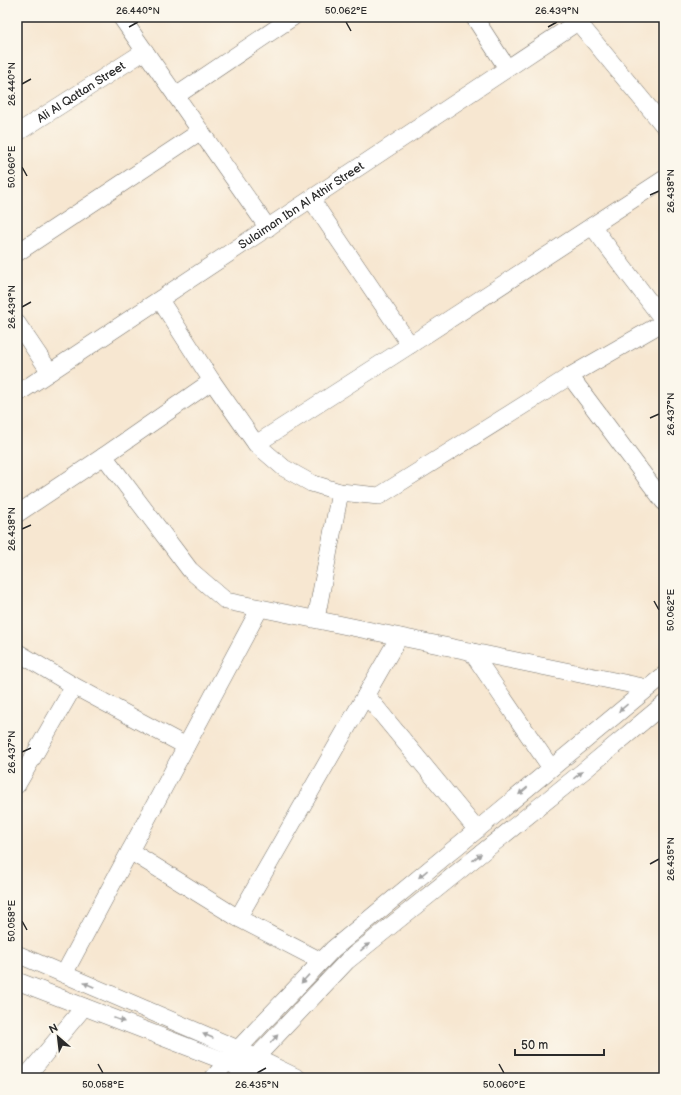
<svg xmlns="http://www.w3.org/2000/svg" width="681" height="1095" font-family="'Balsamiq Sans',sans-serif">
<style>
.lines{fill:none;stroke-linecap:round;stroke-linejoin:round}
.minor-casing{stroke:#726d65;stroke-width:18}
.minor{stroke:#fff;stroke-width:17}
.oneway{fill:#a0a0a0}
.ticks{fill:none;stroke:#2b2b2b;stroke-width:1.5}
.labels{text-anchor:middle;stroke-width:3;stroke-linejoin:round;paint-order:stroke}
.street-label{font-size:12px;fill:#2b2b2b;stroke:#fbf7ec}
.neatline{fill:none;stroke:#2b2b2b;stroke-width:1.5}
.ticks-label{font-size:10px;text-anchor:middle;fill:#2b2b2b}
</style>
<rect width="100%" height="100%" fill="#fbf7ec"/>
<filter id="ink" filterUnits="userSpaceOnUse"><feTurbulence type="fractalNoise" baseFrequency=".025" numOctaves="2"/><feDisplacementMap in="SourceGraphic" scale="8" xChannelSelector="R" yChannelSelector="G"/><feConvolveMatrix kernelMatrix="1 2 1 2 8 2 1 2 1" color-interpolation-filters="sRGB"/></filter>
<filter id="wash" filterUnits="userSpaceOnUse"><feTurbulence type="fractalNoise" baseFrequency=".012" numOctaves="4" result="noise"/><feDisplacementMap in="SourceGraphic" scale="16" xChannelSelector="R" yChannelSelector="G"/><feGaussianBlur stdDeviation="0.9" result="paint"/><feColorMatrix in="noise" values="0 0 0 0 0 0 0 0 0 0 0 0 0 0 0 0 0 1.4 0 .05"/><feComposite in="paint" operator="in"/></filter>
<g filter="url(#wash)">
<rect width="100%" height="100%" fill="#f7e7d1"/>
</g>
<g filter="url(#ink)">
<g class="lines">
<g class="minor-casing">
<g id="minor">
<polyline points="121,17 268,228"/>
<polyline points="474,17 507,68"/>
<polyline points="578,22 664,126"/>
<polyline points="176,96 293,17"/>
<path id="s1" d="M17 133 145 51"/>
<polyline points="311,199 410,345"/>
<polyline points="592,226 664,321"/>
<polyline points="17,253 201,131"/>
<polyline points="160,300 212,381 256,444 284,468 311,483 340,492 379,496 570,376 664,322"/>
<polyline points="17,323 50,372"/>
<polyline points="570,376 664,502"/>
<path id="s2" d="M17 394 585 17"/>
<polyline points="256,444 410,345 664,179"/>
<polyline points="104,456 190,570 226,601 648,688"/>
<polyline points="17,514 104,456 212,381"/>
<polyline points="316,619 340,492"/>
<polyline points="471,651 551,768"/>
<polyline points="17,652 74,686 186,746"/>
<polyline points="366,695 477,830"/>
<polyline points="17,785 74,686"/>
<polyline points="130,851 238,918 321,961"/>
<polyline points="238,918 399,637"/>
<polyline points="17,954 238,1049 298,1078"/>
<polyline points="64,974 260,608"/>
<polyline points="17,981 227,1062 244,1070 260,1078"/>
<polyline points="25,1078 84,1007"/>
<polyline points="213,1078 238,1049 333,949 664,675"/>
<polyline points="238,1078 244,1070 347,961 586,769 664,704"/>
</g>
</g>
<use href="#minor" class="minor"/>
</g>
<defs><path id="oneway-solid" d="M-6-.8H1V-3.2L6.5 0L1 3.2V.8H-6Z"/></defs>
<g class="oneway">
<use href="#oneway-solid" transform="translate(623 708) rotate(140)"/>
<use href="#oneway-solid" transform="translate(578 775) rotate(-39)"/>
<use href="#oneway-solid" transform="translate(523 791) rotate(140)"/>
<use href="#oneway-solid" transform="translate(477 857) rotate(-39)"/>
<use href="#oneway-solid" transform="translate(423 874) rotate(140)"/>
<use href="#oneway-solid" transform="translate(365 947) rotate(-39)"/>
<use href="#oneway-solid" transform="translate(305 979) rotate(133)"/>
<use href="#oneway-solid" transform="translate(89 985) rotate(-157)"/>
<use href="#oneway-solid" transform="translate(119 1020) rotate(21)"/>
<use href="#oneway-solid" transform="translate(208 1036) rotate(-157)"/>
<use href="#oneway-solid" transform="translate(274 1039) rotate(-47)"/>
</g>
</g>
<path class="ticks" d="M346 22 351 31M129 27 138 22M548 27 557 22M22 84 31 79M22 167 27 176M650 195 659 191M22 307 31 302M650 418 659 414M22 529 31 525M654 601 659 610M22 752 31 748M650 864 659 859M22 921 27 930M98 1064 103 1073M499 1064 504 1073M257 1073 266 1068"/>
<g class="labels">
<g class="street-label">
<text dy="4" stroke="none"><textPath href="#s1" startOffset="76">Ali Al Qattan Street</textPath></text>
<text dy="4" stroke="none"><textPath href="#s2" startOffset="341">Sulaiman Ibn Al Athir Street</textPath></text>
</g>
</g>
<rect width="681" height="1095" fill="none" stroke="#fbf7ec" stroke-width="44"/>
<g transform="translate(58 1037) rotate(332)" stroke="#fbf7ec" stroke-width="3" paint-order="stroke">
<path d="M0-3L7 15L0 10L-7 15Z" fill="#2b2b2b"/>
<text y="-6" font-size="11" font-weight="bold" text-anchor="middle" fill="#2b2b2b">N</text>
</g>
<path d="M515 1049v6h89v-6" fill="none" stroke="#2b2b2b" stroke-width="2"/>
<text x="521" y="1049" font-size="12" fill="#2b2b2b" stroke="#fbf7ec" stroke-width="3" paint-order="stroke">50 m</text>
<rect x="22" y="22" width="637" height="1051" class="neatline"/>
<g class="ticks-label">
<text x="138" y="14">26.440°N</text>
<text x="346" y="14">50.062°E</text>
<text x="557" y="14">26.439°N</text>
<text transform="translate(11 84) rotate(-90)" y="4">26.440°N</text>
<text transform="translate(11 167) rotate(-90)" y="4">50.060°E</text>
<text transform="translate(670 191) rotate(-90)" y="4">26.438°N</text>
<text transform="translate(11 307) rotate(-90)" y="4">26.439°N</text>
<text transform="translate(670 414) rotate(-90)" y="4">26.437°N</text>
<text transform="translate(11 529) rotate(-90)" y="4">26.438°N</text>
<text transform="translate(670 610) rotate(-90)" y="4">50.062°E</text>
<text transform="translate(11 752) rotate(-90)" y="4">26.437°N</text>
<text transform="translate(670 859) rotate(-90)" y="4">26.435°N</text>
<text transform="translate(11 921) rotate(-90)" y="4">50.058°E</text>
<text x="103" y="1088">50.058°E</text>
<text x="257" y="1088">26.435°N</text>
<text x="504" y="1088">50.060°E</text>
</g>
</svg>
